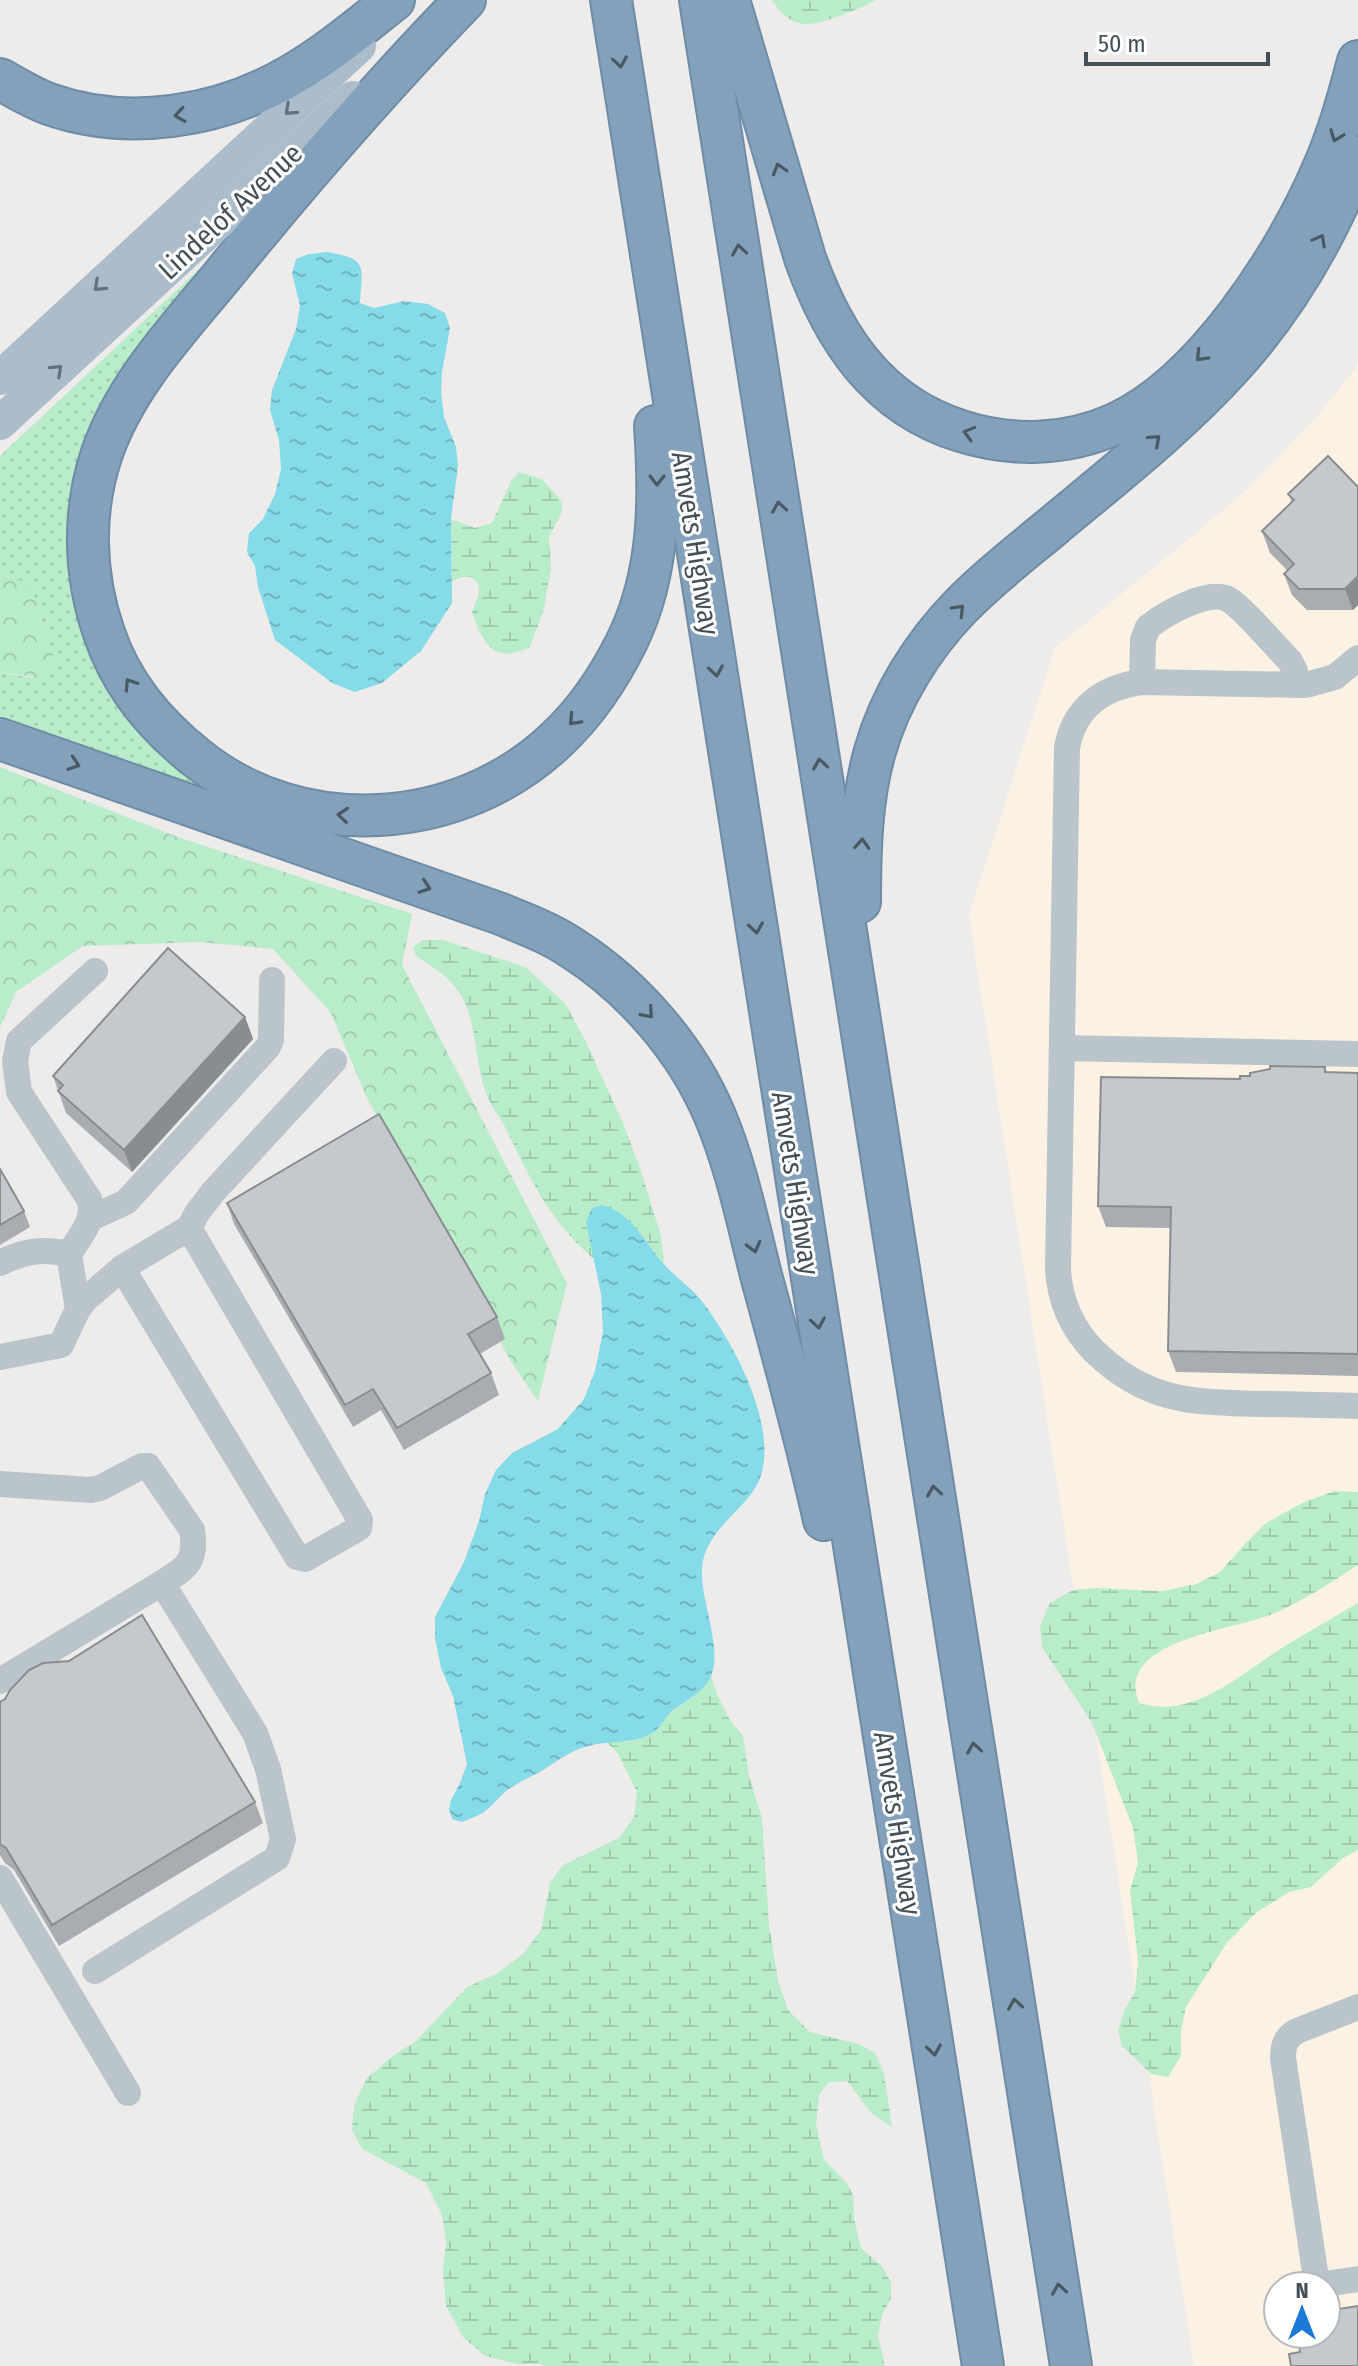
<svg xmlns="http://www.w3.org/2000/svg" width="1358" height="2366" font-family="'Fira Sans Condensed',sans-serif">
<style>
.commercial{fill:#fbf2e3;fill-rule:evenodd}
.grass{fill:url(#grass-dots)}
.forest{fill:url(#forest-crowns)}
.wetland{fill:url(#wetland-marsh)}
.water{fill:url(#water-ripples)}
.lines{fill:none;stroke-linecap:round;stroke-linejoin:round}
.highway-casing{stroke:#6e8ca6;stroke-width:44}
.minor{stroke:#b9c4cb;stroke-width:26}
.major{stroke:#abbdcb;stroke-width:34}
.highway{stroke:#83a1ba;stroke-width:40}
.wall{fill:#a9adb1}
.shaded-wall{fill:#8a8d90}
.building{fill:#c5c9ce;stroke:#8a8d90;stroke-width:2}
.oneway{stroke:#4a5862}
.oneway2{stroke:#63717a}
.labels{text-anchor:middle;stroke-width:6;stroke-linejoin:round;paint-order:stroke}
.street-label{font-size:28px;fill:#445058;stroke:#fff}
</style>
<defs>
<pattern id="grass-dots" width="8" height="8" patternUnits="userSpaceOnUse" patternTransform="scale(2)"><rect width="8" height="8" fill="#b9edca"/><path d="M2 2h.1M6 6h.1" fill="none" stroke="#a0cdb0" stroke-width="1.8" stroke-linecap="round"/></pattern>
<pattern id="forest-crowns" width="20" height="18" patternUnits="userSpaceOnUse" patternTransform="scale(2)"><rect width="20" height="18" fill="#b9edca"/><path d="M2 6a3 3 0 1 1 6 0M12 15a3 3 0 1 1 6 0" fill="none" stroke="#a0cdb0"/></pattern>
<pattern id="wetland-marsh" width="20" height="14" patternUnits="userSpaceOnUse" patternTransform="scale(2)"><rect width="20" height="14" fill="#b9edca"/><path d="M1 5h8M5 5V1M11 12h8M15 12V8" fill="none" stroke="#a0cdb0"/></pattern>
<pattern id="water-ripples" width="26" height="14" patternUnits="userSpaceOnUse" patternTransform="scale(2)"><rect width="26" height="14" fill="#86dbe9"/><path d="M2 4q2-2 4 0t4 0M15 11q2-2 4 0t4 0" fill="none" stroke="#6fb4c0"/></pattern>
</defs>
<rect width="100%" height="100%" fill="#eeebeb"/>
<path class="commercial" d="M1358 365V2366H1194L969 915 1055 648 1194 535 1244 492 1314 420ZM1278 2286H1326V2334H1278Z"/>
<polygon class="grass" points="214,255 125,372 81,625 109,691 154,743 216,789 214,799 0,722 0,672 33,678 42,624 38,602 4,579 0,580 0,456"/>
<g class="forest">
<polygon points="18,579 28,586 38,602 42,624 54,658 53,667 42,678 0,672 0,580"/>
<polygon points="0,767 175,836 412,914 402,965 567,1283 538,1401 511,1362 366,1096 331,1013 273,949 200,942 83,946 16,992 0,1027"/>
</g>
<g class="wetland">
<path d="M772 0H876C859 9 821 26 802 24 789 22 778 10 772 0Z"/>
<path d="M519 472 542 479 562 502V512L549 537 551 568 544 609 530 647C493 665 484 644 472 613L479 593 478 583 470 577H461L452 582 451 519 475 528 492 523 511 481Z"/>
<path d="M423 940H443L525 967 565 1003 586 1042 623 1123 641 1171 661 1236 664 1265 645 1239 586 1223 594 1259C551 1222 532 1183 508 1133 502 1120 493 1109 487 1096 482 1083 479 1068 477 1054 468 998 465 987 416 956L413 947Z"/>
<path d="M1335 1491 1358 1492V1565C1332 1582 1306 1599 1277 1612 1241 1630 1113 1638 1139 1703 1194 1721 1245 1670 1288 1644 1311 1630 1335 1617 1358 1603V1850L1343 1858 1311 1887 1289 1892 1257 1912 1226 1944 1186 2007 1181 2030V2056L1168 2077 1151 2074 1122 2046 1118 2031 1125 2009 1135 1992 1138 1961 1130 1891 1138 1862 1133 1828 1092 1723 1042 1647 1040 1626 1050 1603 1073 1590 1096 1588 1163 1591 1196 1584 1220 1572 1244 1545 1266 1523 1302 1503Z"/>
<polygon points="711,1676 718,1697 730,1720 743,1736 749,1776 762,1818 769,1925 778,1980 788,2010 810,2032 859,2044 875,2053 884,2073 892,2127 872,2114 847,2081 829,2082 819,2095 816,2124 824,2160 846,2182 853,2195 854,2219 861,2248 882,2266 891,2282 891,2298 882,2315 878,2336 885,2366 545,2366 540,2364 517,2364 485,2356 463,2337 446,2306 443,2271 446,2241 442,2215 426,2183 362,2149 352,2130 354,2105 367,2078 390,2058 416,2041 467,1987 496,1974 523,1954 541,1930 550,1883 563,1865 619,1838 634,1817 637,1792 617,1752 605,1741 627,1742 655,1731 669,1714 693,1697"/>
</g>
<g class="water">
<path d="M327 252C369 259 362 266 360 303L374 308 404 301 428 304 445 313 450 328 442 372 441 392 444 417 456 447 458 466 451 519 452 603 421 651 382 683 355 692 332 683 275 640 258 587 255 566 247 552 249 533 263 519 275 494 281 469 279 440 270 410 272 390 296 329 300 306 292 273 296 259 309 254Z"/>
<path d="M602 1205C629 1211 645 1241 662 1262 674 1277 692 1287 704 1304 734 1344 775 1421 762 1472 753 1508 705 1526 702 1568 700 1600 723 1648 711 1676 704 1692 684 1702 671 1712 665 1718 661 1726 655 1731 635 1746 608 1739 585 1747 570 1751 556 1762 543 1770 531 1777 517 1783 506 1791 498 1798 492 1806 484 1812 478 1816 469 1819 462 1822L452 1819 449 1809 451 1800 460 1783 467 1764 453 1696 441 1668 435 1638V1617L464 1562 479 1521 485 1494 496 1470 512 1453 558 1429 584 1399 595 1371 603 1332 601 1294 586 1223 592 1208Z"/>
</g>
<g class="lines">
<g class="highway-casing">
<g id="highway">
<path d="M465 0C380 88 300 180 223 275 177 331 126 384 102 453 82 512 84 575 104 633 121 684 155 725 197 758 301 842 459 832 556 740 586 712 610 676 628 639 660 572 660 499 655 426"/>
<polyline points="611,0 983,2366"/>
<polyline points="700,0 1071,2366"/>
<path d="M729 0 805 258C833 337 877 405 961 431 1011 447 1066 446 1115 424 1203 384 1285 257 1322 171 1338 135 1348 99 1358 61"/>
<path d="M0 79C16 88 32 98 49 104 128 132 219 117 290 76 327 55 361 26 394 0"/>
<path d="M0 739 501 914C525 924 550 933 572 948 633 987 687 1049 715 1116 737 1168 748 1225 762 1279 784 1359 806 1439 824 1520"/>
<path d="M860 902C860 853 861 799 875 751 890 698 922 646 961 606 989 577 1022 552 1052 527 1113 476 1176 427 1229 369 1285 308 1328 234 1358 157"/>
</g>
</g>
<g class="minor">
<path d="M1358 658 1335 677 1306 685 1142 682C1104 687 1074 707 1067 748L1058 1268C1059 1299 1072 1329 1094 1351 1146 1402 1191 1402 1259 1404 1292 1404 1325 1405 1358 1406"/>
<path d="M1142 682 1143 640 1148 627C1165 614 1207 589 1228 599 1242 607 1277 648 1290 661L1295 671 1296 685"/>
<polyline points="1062,1048 1358,1054"/>
<polyline points="91,1218 126,1202 268,1047 271,1040 272,980"/>
<path d="M0 1263C24 1251 43 1248 69 1254"/>
<polyline points="122,1268 297,1557 305,1559 359,1528 360,1520 189,1228"/>
<path d="M78 1309 69 1254C79 1237 97 1219 89 1199L19 1092 15 1061 19 1041 95 971"/>
<polyline points="0,1357 61,1345 78,1309 86,1299 122,1268 189,1228 197,1213 214,1191 334,1061"/>
<path d="M0 1484 91 1490 100 1488 142 1466H148L192 1530C197 1562 187 1567 162 1583"/>
<polyline points="0,1681 162,1583 255,1733 268,1769 283,1839 277,1858 95,1971"/>
<polyline points="0,1878 128,2093"/>
<path d="M1317 2285 1283 2058C1283 2045 1286 2037 1297 2031L1358 2007"/>
<polyline points="1312,2286 1358,2279"/>
</g>
<g class="major">
<polyline points="0,378 359,46"/>
<polyline points="0,423 353,98"/>
</g>
<use href="#highway" class="highway"/>
</g>
<g class="wall">
<polygon points="1358,487 1358,605 1353,610 1307,610 1292,595 1284,574 1288,571 1270,553 1262,531 1292,502 1288,494"/>
<polygon points="245,1017 253,1039 132,1172 66,1113 53,1076"/>
<polygon points="1325,1067 1327,1072 1358,1073 1358,1376 1176,1372 1168,1351 1170,1228 1106,1227 1098,1206 1240,1079"/>
<polygon points="0,1169 24,1211 30,1227 0,1245"/>
<polygon points="227,1203 497,1317 505,1339 480,1354 491,1373 499,1395 404,1450 381,1410 353,1427 234,1224"/>
<polygon points="0,1702 255,1802 263,1823 59,1946 14,1870 5,1863 0,1855"/>
</g>
<g class="shaded-wall">
<polygon points="1358,576 1358,605 1353,610 1345,589"/>
<polygon points="245,1017 253,1039 132,1172 124,1150"/>
</g>
<g class="building">
<polygon points="1328,456 1358,487 1358,576 1345,589 1299,589 1284,574 1294,564 1262,531 1294,500 1288,494"/>
<polygon points="168,948 245,1017 124,1150 58,1091 63,1085 53,1076"/>
<polygon points="1270,1066 1325,1067 1325,1072 1358,1073 1358,1354 1168,1351 1171,1207 1098,1206 1101,1077 1240,1079 1240,1076 1250,1076 1250,1073 1270,1069"/>
<polygon points="379,1114 497,1317 468,1334 491,1373 397,1428 373,1389 345,1405 227,1203"/>
<polygon points="0,1169 24,1211 0,1225"/>
<polygon points="142,1615 255,1802 52,1925 6,1848 0,1844 0,1702 5,1699 10,1690 29,1670 43,1663 69,1661"/>
<polygon points="1358,2306 1358,2366 1291,2366 1289,2354 1300,2352 1298,2334 1326,2334 1326,2311"/>
</g>
<defs><path id="oneway-chevron" d="M-2-3.5L2.5 0L-2 3.5" fill="none" stroke-width="1.6" stroke-linecap="round" stroke-linejoin="round" transform="scale(2)"/></defs>
<g class="oneway">
<use href="#oneway-chevron" transform="translate(620 62) rotate(81)"/>
<use href="#oneway-chevron" transform="translate(180 115) rotate(171)"/>
<use href="#oneway-chevron" transform="translate(1336 136) rotate(111)"/>
<use href="#oneway-chevron" transform="translate(779 169) rotate(-107)"/>
<use href="#oneway-chevron" transform="translate(1320 240) rotate(-61)"/>
<use href="#oneway-chevron" transform="translate(739 250) rotate(-99)"/>
<use href="#oneway-chevron" transform="translate(1201 356) rotate(134)"/>
<use href="#oneway-chevron" transform="translate(969 433) rotate(-164)"/>
<use href="#oneway-chevron" transform="translate(1155 440) rotate(-42)"/>
<use href="#oneway-chevron" transform="translate(657 480) rotate(90)"/>
<use href="#oneway-chevron" transform="translate(779 507) rotate(-99)"/>
<use href="#oneway-chevron" transform="translate(959 610) rotate(-46)"/>
<use href="#oneway-chevron" transform="translate(716 671) rotate(81)"/>
<use href="#oneway-chevron" transform="translate(130 684) rotate(-124)"/>
<use href="#oneway-chevron" transform="translate(574 720) rotate(133)"/>
<use href="#oneway-chevron" transform="translate(74 764) rotate(19)"/>
<use href="#oneway-chevron" transform="translate(820 764) rotate(-99)"/>
<use href="#oneway-chevron" transform="translate(343 815) rotate(-175)"/>
<use href="#oneway-chevron" transform="translate(862 844) rotate(-87)"/>
<use href="#oneway-chevron" transform="translate(425 887) rotate(19)"/>
<use href="#oneway-chevron" transform="translate(756 928) rotate(81)"/>
<use href="#oneway-chevron" transform="translate(648 1013) rotate(49)"/>
<use href="#oneway-chevron" transform="translate(754 1247) rotate(75)"/>
<use href="#oneway-chevron" transform="translate(818 1323) rotate(81)"/>
<use href="#oneway-chevron" transform="translate(934 1491) rotate(-99)"/>
<use href="#oneway-chevron" transform="translate(974 1748) rotate(-99)"/>
<use href="#oneway-chevron" transform="translate(1015 2004) rotate(-99)"/>
<use href="#oneway-chevron" transform="translate(934 2050) rotate(81)"/>
<use href="#oneway-chevron" transform="translate(1059 2289) rotate(-99)"/>
</g>
<g class="oneway2">
<use href="#oneway-chevron" transform="translate(290 110) rotate(137)"/>
<use href="#oneway-chevron" transform="translate(99 286) rotate(137)"/>
<use href="#oneway-chevron" transform="translate(57 370) rotate(-43)"/>
</g>
<g class="labels">
<g class="street-label">
<text transform="translate(230 211) rotate(-43)" y="10">Lindelof Avenue</text>
<text transform="translate(696 543) rotate(81)" y="10">Amvets Highway</text>
<text transform="translate(796 1183) rotate(81)" y="10">Amvets Highway</text>
<text transform="translate(898 1823) rotate(81)" y="10">Amvets Highway</text>
</g>
</g>
<g transform="translate(1302 2310)"><circle r="38" fill="#ffffff" stroke="#b4b9bc" stroke-width="2"/>
<path d="M0-6L14 30L0 20L-14 30Z" fill="#1c79d8"/>
<text y="-12" font-size="22" font-weight="bold" text-anchor="middle" fill="#445058">N</text>
</g>
<path d="M1086 52v12h182v-12" fill="none" stroke="#445058" stroke-width="4"/>
<text x="1098" y="52" font-size="24" fill="#445058" stroke="#ffffff" stroke-width="6" paint-order="stroke">50 m</text>
</svg>
